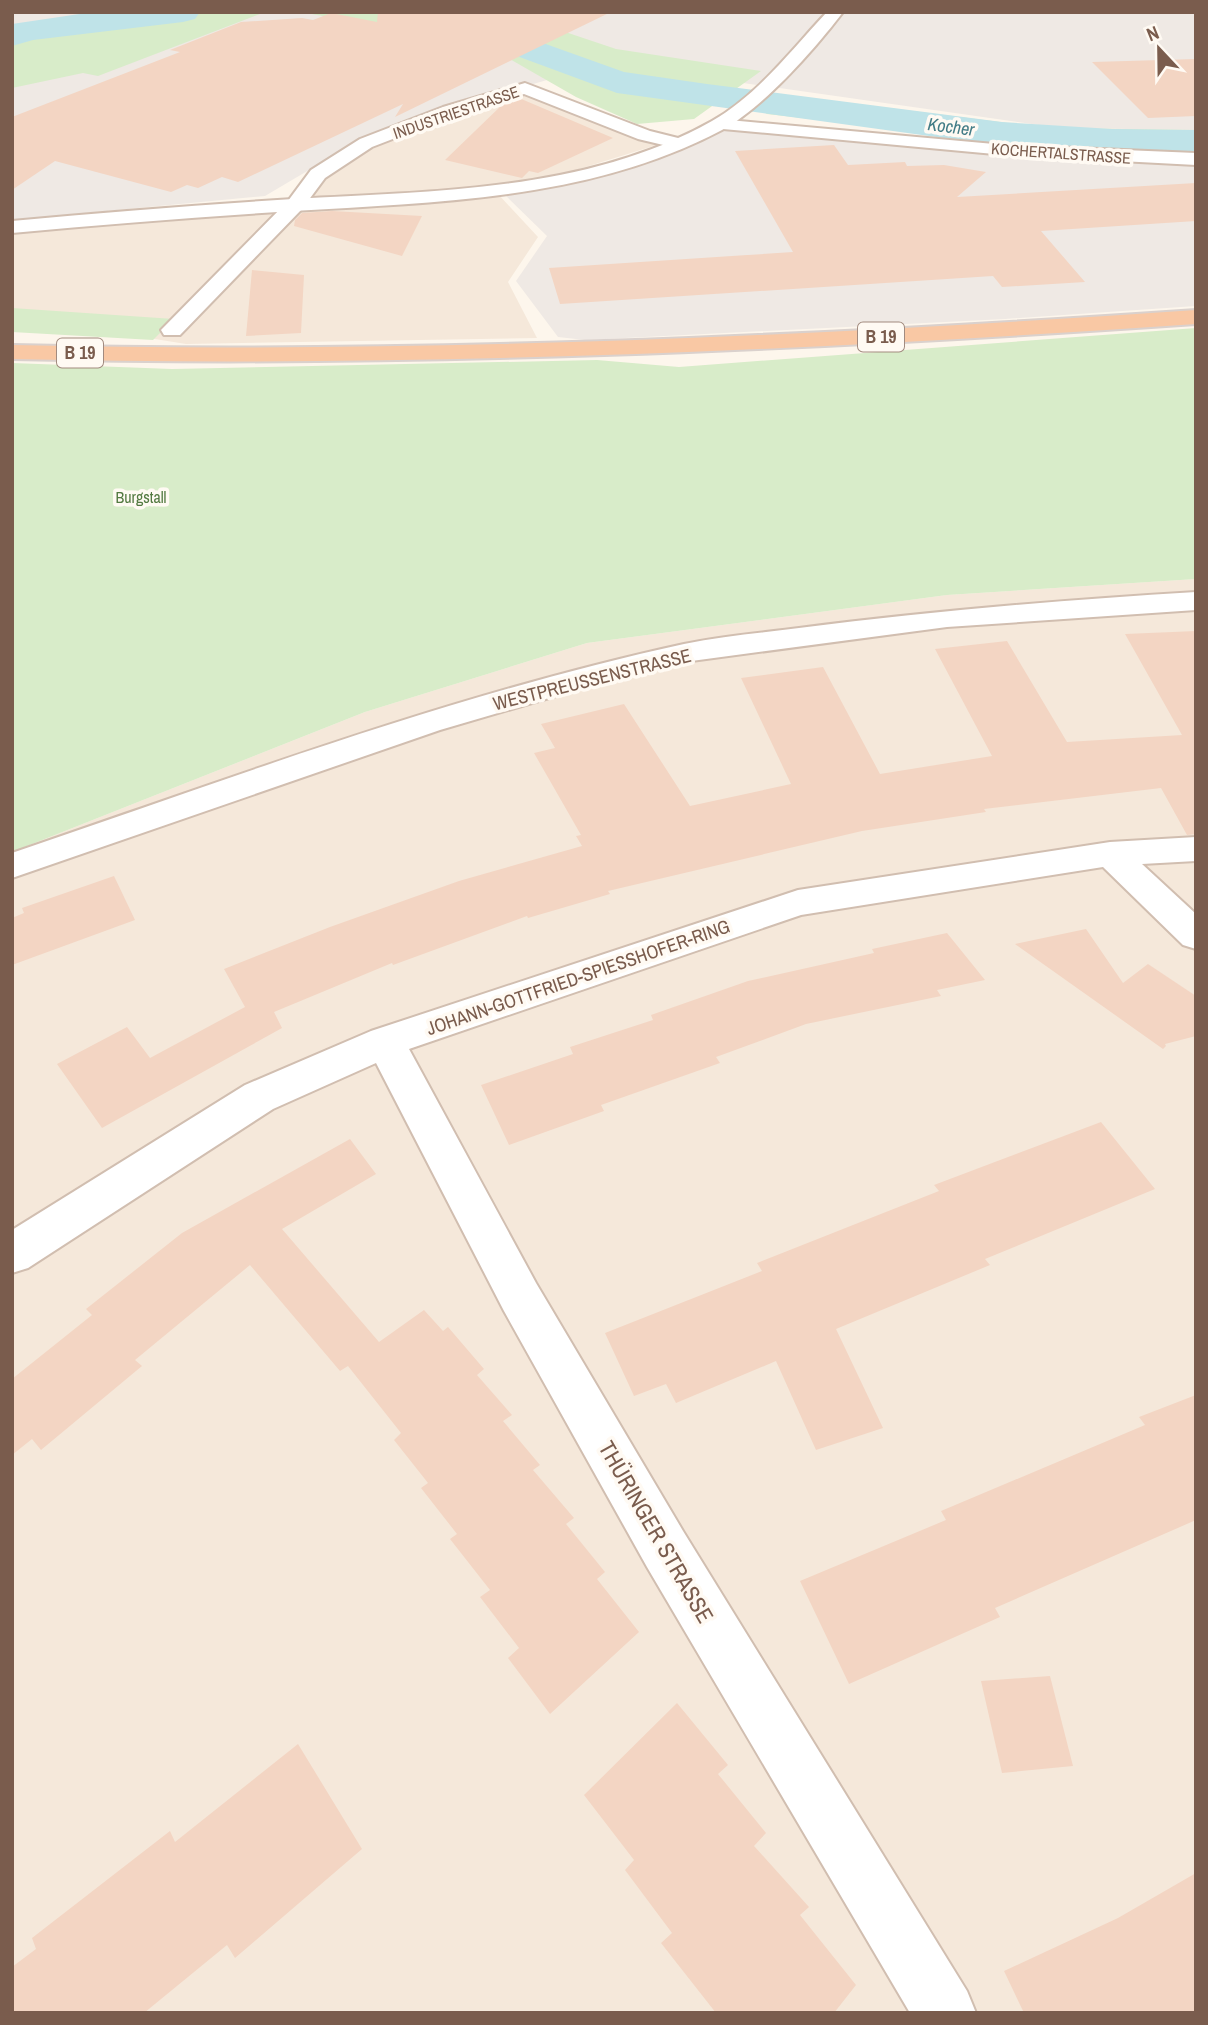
<svg xmlns="http://www.w3.org/2000/svg" width="1208" height="2025" font-family="'Archivo Narrow',sans-serif">
<style>
.residential{fill:#f5e8da}
.industrial{fill:#efe9e4}
.green{fill:#d8ecc9}
.lines{fill:none;stroke-linecap:round;stroke-linejoin:round}
.river{fill:#bfe3e8;fill-rule:evenodd}
.building{fill:#f3d5c3}
.minor-casing{stroke:#d1beb0;stroke-width:4}
.tertiary-casing{stroke:#d1beb0;stroke-width:4}
.trunk-casing{stroke:#dad1cd;stroke-width:4}
.minor{fill:#fff;fill-rule:evenodd}
.tertiary{fill:#fff;fill-rule:evenodd}
.trunk{fill:#f9c8a4;fill-rule:evenodd}
.labels{text-anchor:middle;stroke-width:7;stroke-linejoin:round;paint-order:stroke}
.far-street-label{font-size:16px;fill:#7a5c4d;stroke:#fffaf3}
.far-park-label{font-size:16px;fill:#537a41;stroke:#fffaf3}
.far-water-label{font-size:18px;font-style:italic;fill:#437c86;stroke:#fffaf3}
.shield{fill:#fffaf3;stroke:#a28b7f;stroke-width:2}
.shield-label{font-size:18px;font-weight:bold;fill:#7a5c4d}
.street-label{font-size:19px;fill:#7a5c4d;stroke:#fffaf3}
.near-street-label{font-size:23px;fill:#7a5c4d;stroke:#fffaf3}
</style>
<rect width="100%" height="100%" fill="#fdf6ec"/>
<g class="residential">
<polygon points="522,92 660,144 498,194 538,237 508,282 537,338 186,344 12,316 12,230 300,209 325,175 374,144 452,114"/>
<polygon points="1196,579 1196,2013 12,2013 12,852 365,712 587,643 947,595"/>
</g>
<g class="industrial">
<polygon points="12,12 1196,12 1196,130 1060,128 624,66 547,80 437,112 358,141 265,196 12,220"/>
<polygon points="723,128 1196,163 1196,306 1005,319 585,340 558,337 516,281 547,236 503,193 559,183"/>
</g>
<g class="green">
<polygon points="151,12 279,12 260,14 98,76 83,73 12,88 12,31"/>
<polygon points="301,12 506,12 616,49 761,71 694,119 637,124 576,97 489,47"/>
<polygon points="784,95 1048,128 1196,130 1196,148 1006,141 767,114 761,110 778,96"/>
<polygon points="12,308 174,319 153,340 12,332"/>
<polygon points="1196,328 1196,579 947,595 587,643 365,712 12,852 12,363 172,369 597,360 679,367"/>
</g>
<g class="lines">
<g class="river">
<polygon points="93,12 200,12 195,19 183,22 33,40 12,46 12,24"/>
<polygon points="400,13 459,13 624,72 707,84 1002,122 1112,129 1196,130 1196,154 1112,153 1002,146 617,93 455,33 405,20"/>
</g>
</g>
<g class="building">
<polygon points="378,12 611,12 395,117 403,104 238,182 222,177 198,188 187,185 171,192 55,161 12,190 12,117 180,52 170,50 241,22 302,18 313,20 331,13 377,22"/>
<polygon points="1196,59 1196,116 1148,118 1092,62"/>
<polygon points="519,98 613,138 538,173 529,171 522,178 445,160 504,103"/>
<polygon points="834,145 848,165 905,162 907,166 944,165 986,172 957,197 1196,183 1196,221 1041,231 1085,282 1002,287 993,276 560,304 549,268 793,252 735,151"/>
<polygon points="332,211 422,216 402,256 294,226 295,220 302,213"/>
<polygon points="252,270 304,275 301,333 246,336"/>
<polygon points="1196,631 1196,834 1187,835 1161,788 984,809 986,812 862,831 608,891 610,894 528,918 527,916 393,965 392,963 274,1012 282,1028 102,1128 57,1064 127,1027 150,1058 245,1007 224,969 330,927 459,881 582,846 576,836 581,835 534,753 555,748 541,724 624,704 690,806 791,784 741,678 823,667 880,774 992,756 935,649 1007,641 1067,742 1182,735 1125,634"/>
<polygon points="114,876 135,920 12,965 12,918 24,913 22,908"/>
<polygon points="1086,929 1123,983 1148,964 1196,996 1196,1036 1165,1044 1166,1046 1163,1049 1015,944"/>
<polygon points="947,933 985,980 937,990 941,996 806,1024 716,1057 720,1063 601,1105 604,1111 509,1145 481,1085 573,1054 570,1047 653,1020 651,1015 748,981 874,953 872,949"/>
<polygon points="1101,1122 1155,1189 985,1259 990,1265 836,1329 883,1428 816,1450 776,1361 676,1403 666,1384 634,1396 605,1333 762,1271 757,1263 939,1191 934,1185"/>
<polygon points="350,1139 376,1174 282,1229 379,1342 424,1310 443,1331 448,1327 484,1369 477,1375 512,1415 503,1421 540,1465 533,1470 574,1518 566,1524 605,1572 597,1579 639,1632 550,1714 508,1658 519,1648 480,1597 490,1590 450,1539 457,1534 421,1488 428,1483 394,1440 401,1433 348,1366 340,1371 250,1265 135,1360 142,1366 41,1450 32,1439 12,1455 12,1379 92,1315 86,1309 182,1233"/>
<polygon points="1196,1395 1196,1520 995,1608 1000,1617 849,1684 800,1581 946,1520 941,1511 1145,1425 1139,1417"/>
<polygon points="1050,1676 1073,1766 1002,1773 981,1681"/>
<polygon points="677,1703 728,1765 718,1774 766,1833 754,1846 809,1907 800,1915 856,1985 834,2013 716,2013 661,1943 672,1933 625,1870 634,1860 584,1795"/>
<polygon points="298,1744 362,1849 235,1958 227,1945 144,2013 12,2013 12,1967 36,1949 32,1938 170,1831 175,1842"/>
<polygon points="1196,1873 1196,2013 1024,2013 1004,1971 1118,1918"/>
</g>
<g class="lines">
<g class="minor-casing">
<g id="minor">
<polygon points="525,83 650,131 682,139 685,143 676,148 638,139 524,94 455,115 372,147 325,178 302,209 180,335 164,335 161,330 288,201 311,170 360,139 443,107"/>
<polygon points="718,119 1005,145 1196,153 1196,165 1005,155 712,128 709,124"/>
<path d="M1196 592V610L947 627 684 662 607 681 440 730 12 878V853C234 777 455 694 684 644 722 636 761 633 799 628 931 611 1063 600 1196 592Z"/>
<polygon points="1196,837 1196,861 1142,864 1196,914 1196,949 1183,945 1103,867 801,915 409,1049 536,1283 683,1531 967,1991 976,2013 910,2013 647,1567 504,1311 376,1063 273,1109 28,1268 12,1273 12,1230 245,1085 371,1031 798,890 1110,842"/>
</g>
</g>
<g class="tertiary-casing">
<path id="tertiary" d="M827 12H843C815 49 763 108 722 130 590 200 438 202 293 211 199 217 106 224 12 233V221C106 212 199 205 293 199 433 191 586 192 712 121 758 95 791 50 827 12Z"/>
</g>
<g class="trunk-casing">
<path id="trunk" d="M1196 310V324C801 351 408 368 12 359V345C408 354 801 337 1196 310Z"/>
</g>
<use href="#minor" class="minor"/>
<use href="#tertiary" class="tertiary"/>
<use href="#trunk" class="trunk"/>
</g>
<g class="labels">
<g class="far-street-label">
<text transform="translate(456 112) rotate(-19)" y="6">INDUSTRIESTRASSE</text>
<text transform="translate(1061 153) rotate(4)" y="6">KOCHERTALSTRASSE</text>
</g>
<g class="far-park-label">
<text x="141" y="503">Burgstall</text>
</g>
<g class="far-water-label">
<text transform="translate(951 127) rotate(7)" y="6">Kocher</text>
</g>
<g class="shield">
<rect x="858" y="322.5" width="46" height="29" rx="5"/>
<rect x="57" y="338.5" width="46" height="29" rx="5"/>
</g>
<g class="shield-label">
<text x="881" y="343">B 19</text>
<text x="80" y="359">B 19</text>
</g>
<g class="street-label">
<text transform="translate(592 679) rotate(-14)" y="7">WESTPREUSSENSTRASSE</text>
<text transform="translate(578 977) rotate(-19)" y="7">JOHANN-GOTTFRIED-SPIESSHOFER-RING</text>
</g>
<g class="near-street-label">
<text transform="translate(656 1532) rotate(60)" y="8">THÜRINGER STRASSE</text>
</g>
</g>
<rect width="1208" height="2025" fill="none" stroke="#7a5c4d" stroke-width="28"/>
<g transform="translate(1159 49) rotate(338)" stroke="#fffaf3" stroke-width="5" paint-order="stroke">
<path d="M0-5L12 26L0 18L-12 26Z" fill="#7a5c4d"/>
<text y="-10" font-size="19" font-weight="bold" text-anchor="middle" fill="#7a5c4d">N</text>
</g>
</svg>
